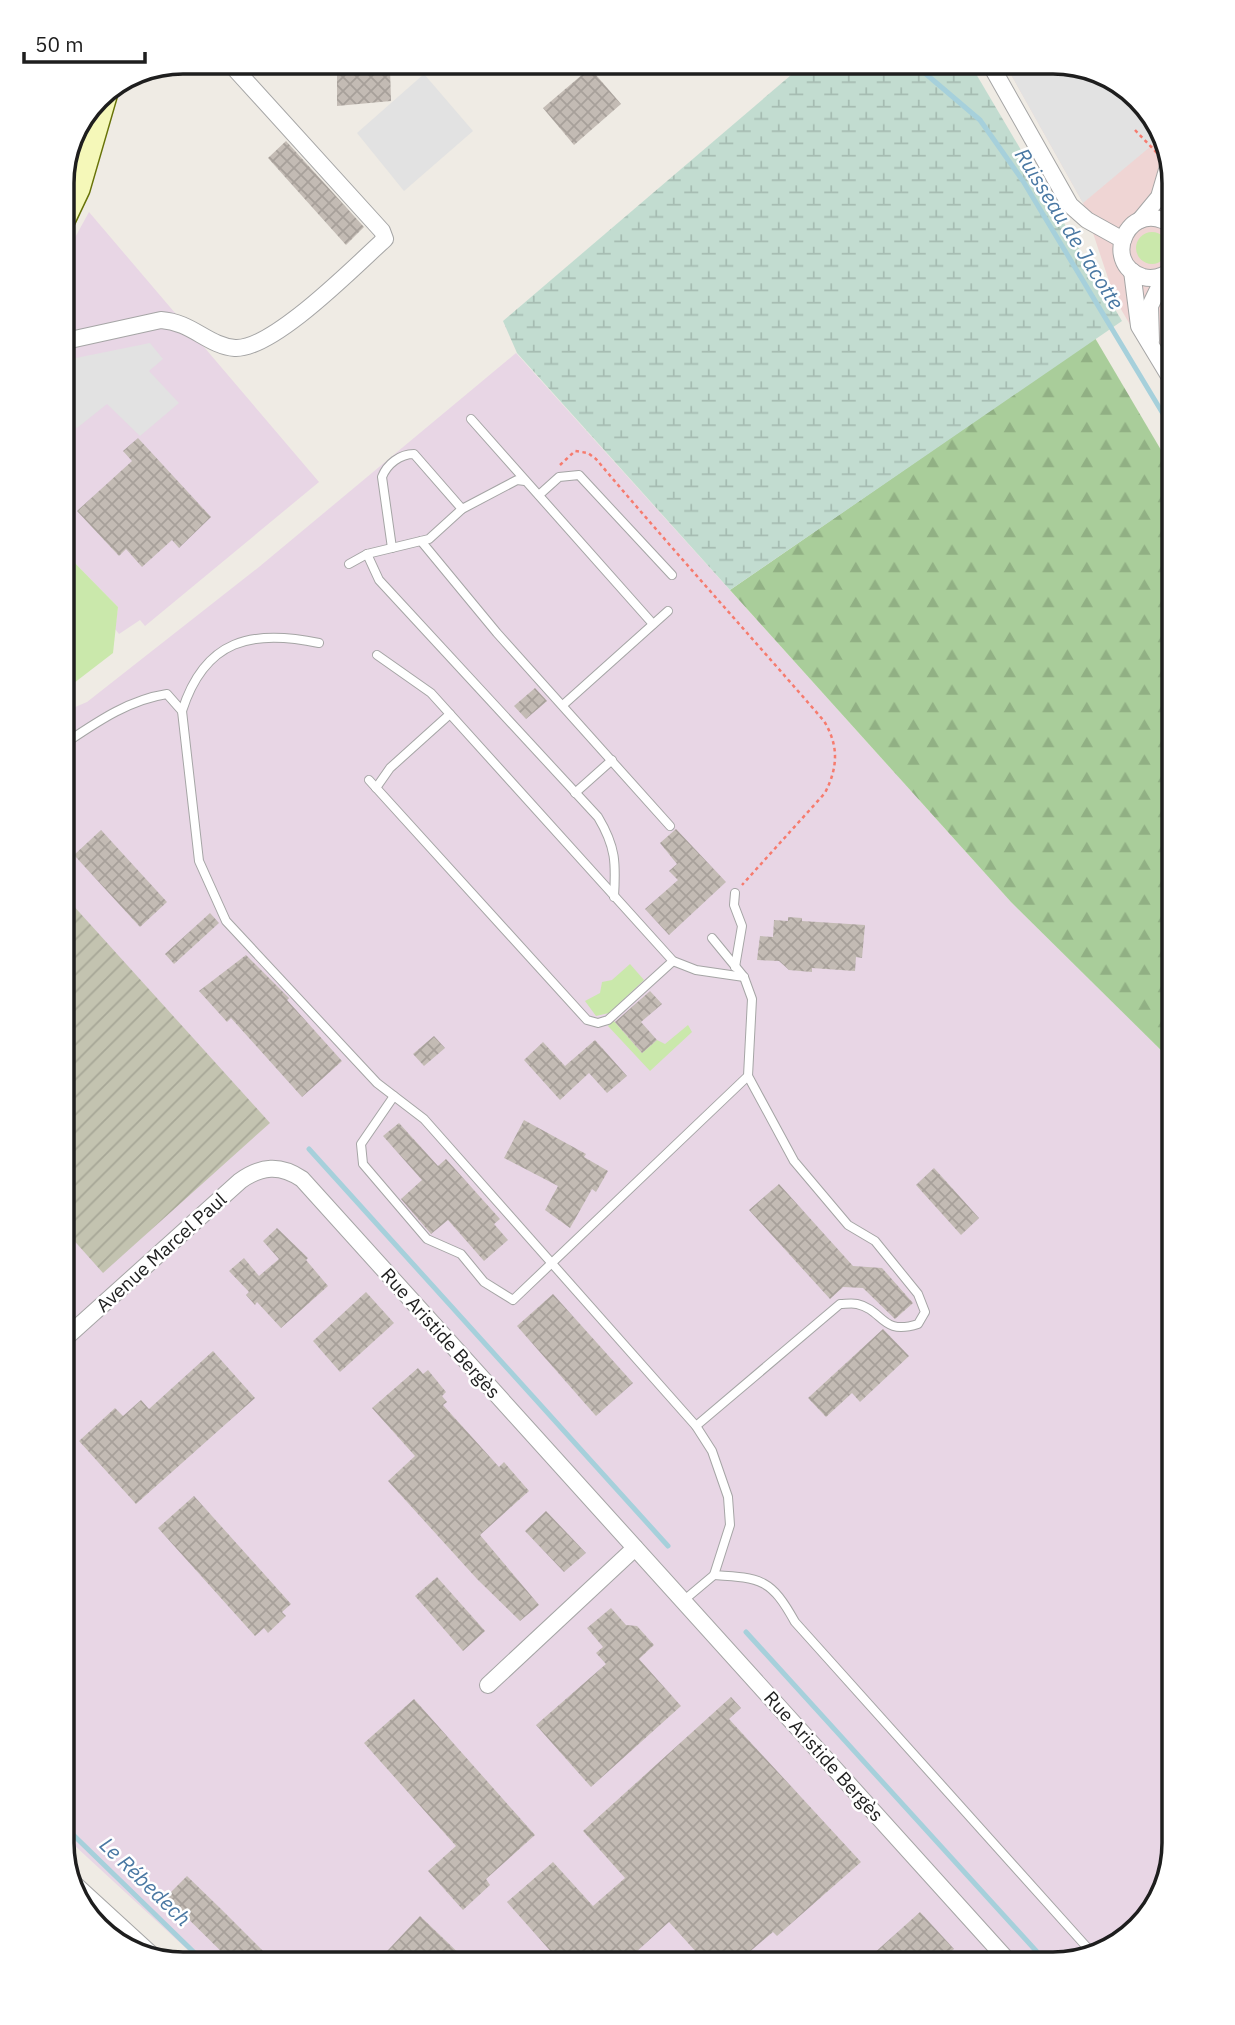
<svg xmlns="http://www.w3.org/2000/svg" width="1235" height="2025" font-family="'IBM Plex Sans',sans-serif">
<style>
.commercial{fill:#efd5d4}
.industrial{fill:#e8d6e5}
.construction{fill:url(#construction-furrows)}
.grass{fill:#cae8ab}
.forest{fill:url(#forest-firs)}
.wetland{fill:url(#wetland-marsh)}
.parking{fill:#e2e2e2}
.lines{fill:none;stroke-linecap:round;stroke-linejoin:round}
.stream{stroke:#a6d0db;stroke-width:5}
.building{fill:url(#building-cross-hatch)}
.lane-casing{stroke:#a5a5a5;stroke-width:10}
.street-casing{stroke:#a5a5a5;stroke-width:18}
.secondary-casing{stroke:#687308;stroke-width:24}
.path{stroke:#f67b6e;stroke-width:2.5;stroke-dasharray:3.5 3.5;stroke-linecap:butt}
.lane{stroke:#fff;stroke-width:8}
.street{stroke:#fff;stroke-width:16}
.secondary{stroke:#f5f8b9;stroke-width:21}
.labels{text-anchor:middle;stroke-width:5;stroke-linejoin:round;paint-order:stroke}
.street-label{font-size:19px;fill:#1e1e1e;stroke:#fff}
.water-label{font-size:21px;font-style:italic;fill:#4a78a3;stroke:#fff}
.rim{fill:none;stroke:#1e1e1e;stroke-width:3.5}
</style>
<defs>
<pattern id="construction-furrows" width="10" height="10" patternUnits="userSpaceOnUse" patternTransform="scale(1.75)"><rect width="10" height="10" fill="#c3c3b0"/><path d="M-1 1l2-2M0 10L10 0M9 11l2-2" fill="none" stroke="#a7a797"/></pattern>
<pattern id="forest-firs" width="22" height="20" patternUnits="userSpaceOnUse" patternTransform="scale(1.75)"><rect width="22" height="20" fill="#a9cd9a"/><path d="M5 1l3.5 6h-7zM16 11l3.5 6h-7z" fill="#91b084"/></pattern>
<pattern id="wetland-marsh" width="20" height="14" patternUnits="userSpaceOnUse" patternTransform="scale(1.75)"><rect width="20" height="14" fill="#c2dcd0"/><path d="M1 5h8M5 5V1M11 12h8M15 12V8" fill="none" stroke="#a6bcb2"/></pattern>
<pattern id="building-cross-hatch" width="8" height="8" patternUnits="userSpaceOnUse" patternTransform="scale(1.75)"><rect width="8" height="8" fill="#c3bbb4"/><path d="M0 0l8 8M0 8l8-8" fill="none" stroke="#a7a09a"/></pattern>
</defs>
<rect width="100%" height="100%" fill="#efebe4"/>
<polygon class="commercial" points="1004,62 1061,62 1120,82 1161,129 1174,182 1174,400 1115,299 1083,203"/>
<g class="industrial">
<polygon points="89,212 319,482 145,626 140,620 119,634 115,629 118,607 61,549 61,263"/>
<polygon points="516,353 1011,902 1174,1063 1174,1843 1154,1910 1106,1951 1053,1964 203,1964 61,1833 61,726 68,710 87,702 259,567"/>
</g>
<polygon class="construction" points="61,892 270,1123 103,1273 61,1226"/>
<g class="grass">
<circle cx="1152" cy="248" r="16"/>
<polygon points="61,549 118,607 113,653 61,693"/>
<polygon points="630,964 644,980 609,1013 596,1016 585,1001 600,993 602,982 612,980"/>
<polygon points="613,1020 642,1053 657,1040 665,1044 688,1025 692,1032 650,1071 608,1026"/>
</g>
<polygon class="forest" points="1095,338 1174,472 1174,1063 1011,902 730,590"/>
<polygon class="wetland" points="969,62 1122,321 730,590 517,353 503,321 804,64"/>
<g class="parking">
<polygon points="1004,62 1061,62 1120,82 1161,129 1163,136 1083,203"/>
<polygon points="424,74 473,131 404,191 357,133"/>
<polygon points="150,343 163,359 149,371 179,403 140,436 107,404 77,428 61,415 61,361"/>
</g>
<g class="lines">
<g class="stream">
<polyline points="913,63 980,120 1023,181 1174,432"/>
<polyline points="309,1149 668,1546"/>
<polyline points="746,1632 1048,1964"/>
<polyline points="61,1823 206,1964"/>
</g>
</g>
<g class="building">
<polygon points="337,68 390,68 391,101 337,106"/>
<polygon points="590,68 621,104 574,145 543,108"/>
<polygon points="286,141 364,227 346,245 268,158"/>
<polygon points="138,438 211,517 179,548 172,540 142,567 126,549 119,556 77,511 132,461 123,451"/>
<polygon points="535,688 547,701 526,719 514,706"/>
<polygon points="676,829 726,882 669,935 645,909 678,880 669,871 677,864 660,843"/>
<polygon points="101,830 167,902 140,927 74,855"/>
<polygon points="210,913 219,923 174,964 165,954"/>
<polygon points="788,917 802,918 802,921 865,925 862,958 856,957 855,971 812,968 812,972 800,971 789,970 779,961 757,960 760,936 773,937 774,920 788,921"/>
<polygon points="246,955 289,998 287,1000 342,1061 302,1097 231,1018 227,1022 199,991"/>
<polygon points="650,991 662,1004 641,1022 657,1040 642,1053 615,1022"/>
<polygon points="434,1036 445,1048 424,1066 413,1054"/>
<polygon points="595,1040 627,1076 607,1093 589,1073 560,1100 524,1060 543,1042 565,1066"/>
<polygon points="524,1120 586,1154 584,1157 608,1171 596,1192 592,1189 570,1228 545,1210 558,1186 504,1158"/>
<polygon points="399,1123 438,1166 446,1159 500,1219 494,1224 508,1240 484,1261 448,1220 431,1234 401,1199 422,1180 383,1136"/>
<polygon points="934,1168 979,1218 961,1235 916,1185"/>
<polygon points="779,1184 853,1266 882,1268 913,1303 895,1319 863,1288 843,1287 830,1299 749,1210"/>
<polygon points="277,1228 308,1258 306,1260 328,1286 281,1328 257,1302 255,1305 246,1295 249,1292 229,1271 244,1258 259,1276 279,1259 263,1241"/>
<polygon points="366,1292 394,1323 340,1372 313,1341"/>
<polygon points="553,1294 633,1383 596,1416 517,1326"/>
<polygon points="883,1329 909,1356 860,1402 852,1393 826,1417 808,1398"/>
<polygon points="213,1351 255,1398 136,1504 79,1441 115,1408 123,1416 141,1400 149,1409"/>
<polygon points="418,1368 423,1374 428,1370 446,1392 442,1396 447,1402 443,1405 499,1467 504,1462 529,1491 480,1535 539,1605 520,1621 477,1579 388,1481 415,1456 372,1408"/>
<polygon points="194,1496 291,1604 282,1612 286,1616 268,1633 264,1628 255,1636 158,1528"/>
<polygon points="546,1511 586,1553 564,1572 525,1531"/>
<polygon points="437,1577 485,1631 463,1651 415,1596"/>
<polygon points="611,1608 626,1625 637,1626 654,1645 639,1659 681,1706 591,1787 536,1725 606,1664 596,1653 603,1647 587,1628"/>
<polygon points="731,1697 741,1708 729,1719 861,1862 777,1936 773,1932 747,1954 755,1964 707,1964 669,1922 635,1953 639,1957 631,1964 562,1964 507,1902 553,1862 593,1906 625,1878 583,1831"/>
<polygon points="414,1699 535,1835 486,1879 490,1885 463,1910 428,1871 456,1846 364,1743"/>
<polygon points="187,1876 223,1911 276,1964 234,1964 166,1897"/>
<polygon points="920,1912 954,1949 937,1964 862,1964"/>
<polygon points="420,1916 470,1964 375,1964"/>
</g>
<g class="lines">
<g class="lane-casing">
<g id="lane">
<polyline points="471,419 653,624"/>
<polyline points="539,495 559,477 579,475 672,575"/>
<polyline points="421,541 497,633 670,826"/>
<path d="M392 548 382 477C387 464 400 454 414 454L462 509"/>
<path d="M367 554 379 580 598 817C616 847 616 863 614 897"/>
<polyline points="349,564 367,554 429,539 462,509 517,480 525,481"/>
<polyline points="377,655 431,693 673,961 696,970 744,977"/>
<polyline points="563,705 668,611"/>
<path d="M182 711C205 639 252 629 319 643"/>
<path d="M61 746C94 724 127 700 167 694L182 711 199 861 226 921 377 1083 424 1119 696 1426 712 1451 728 1497 730 1525 714 1575 683 1601"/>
<polyline points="369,780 587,1020 598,1023 608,1020 673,961"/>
<polyline points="376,788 390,768 450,714"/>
<polyline points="575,793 612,760"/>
<polyline points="735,967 742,926 734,905 735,893"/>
<polyline points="394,1096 361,1144 363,1164 427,1239 461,1254 484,1282 513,1300 748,1076 752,999 744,977 712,938"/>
<path d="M696 1426 840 1304C845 1304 852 1303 857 1304 884 1310 881 1336 918 1324L925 1312 918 1294 875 1241 848 1225 794 1161 748 1076"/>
<path d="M714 1575C762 1578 771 1579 795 1622L1093 1954"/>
</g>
</g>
<g class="street-casing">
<g id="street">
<polyline points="989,62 1070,205 1087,220 1123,240"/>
<polyline points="1140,220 1159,197 1169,163"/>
<polyline points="1174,226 1170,201 1174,188"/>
<path d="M1174 268C1165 276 1155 280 1143 277 1098 263 1131 193 1174 227"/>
<polyline points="1132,271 1139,326 1174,384"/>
<polyline points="1151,341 1150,306 1165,275"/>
<path d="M61 342 161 320C192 322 208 346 235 348 273 350 355 266 385 239L382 231 235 69"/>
<path d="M61 1342 240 1181C261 1166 280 1164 302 1179L1011 1964"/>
<polyline points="488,1685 635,1548"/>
<polyline points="70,1880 153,1956"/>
</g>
</g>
<g class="secondary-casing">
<polyline id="secondary" points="61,227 79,189 108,89"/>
</g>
<g class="path">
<polyline points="1135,130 1157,153"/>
<path d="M560 465 575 451 588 453 596 459C670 547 748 633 824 721 839 746 838 767 825 793L742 885"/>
</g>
<use href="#lane" class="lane"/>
<use href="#street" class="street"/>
<use href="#secondary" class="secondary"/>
</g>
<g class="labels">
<g class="street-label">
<text transform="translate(161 1252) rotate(-42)" y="7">Avenue Marcel Paul</text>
<text transform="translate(441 1333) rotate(48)" y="7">Rue Aristide Bergès</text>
<text transform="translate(824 1756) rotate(48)" y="7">Rue Aristide Bergès</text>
</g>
<g class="water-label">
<text transform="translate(1069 229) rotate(58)" y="7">Ruisseau de Jacotte</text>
<text transform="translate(145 1882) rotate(44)" y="7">Le Rébedech</text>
</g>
</g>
<path d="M0 0H1235V2025H0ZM183 74H1053A109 109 0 0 1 1162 183V1843A109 109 0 0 1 1053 1952H183A109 109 0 0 1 74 1843V183A109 109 0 0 1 183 74Z" fill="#fff" fill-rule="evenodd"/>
<path class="rim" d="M183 74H1053A109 109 0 0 1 1162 183V1843A109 109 0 0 1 1053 1952H183A109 109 0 0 1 74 1843V183A109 109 0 0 1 183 74Z"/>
<path d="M24 52v10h121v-10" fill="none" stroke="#1e1e1e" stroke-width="3.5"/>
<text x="35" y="52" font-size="21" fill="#1e1e1e" stroke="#ffffff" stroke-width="5" paint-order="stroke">50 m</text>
</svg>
